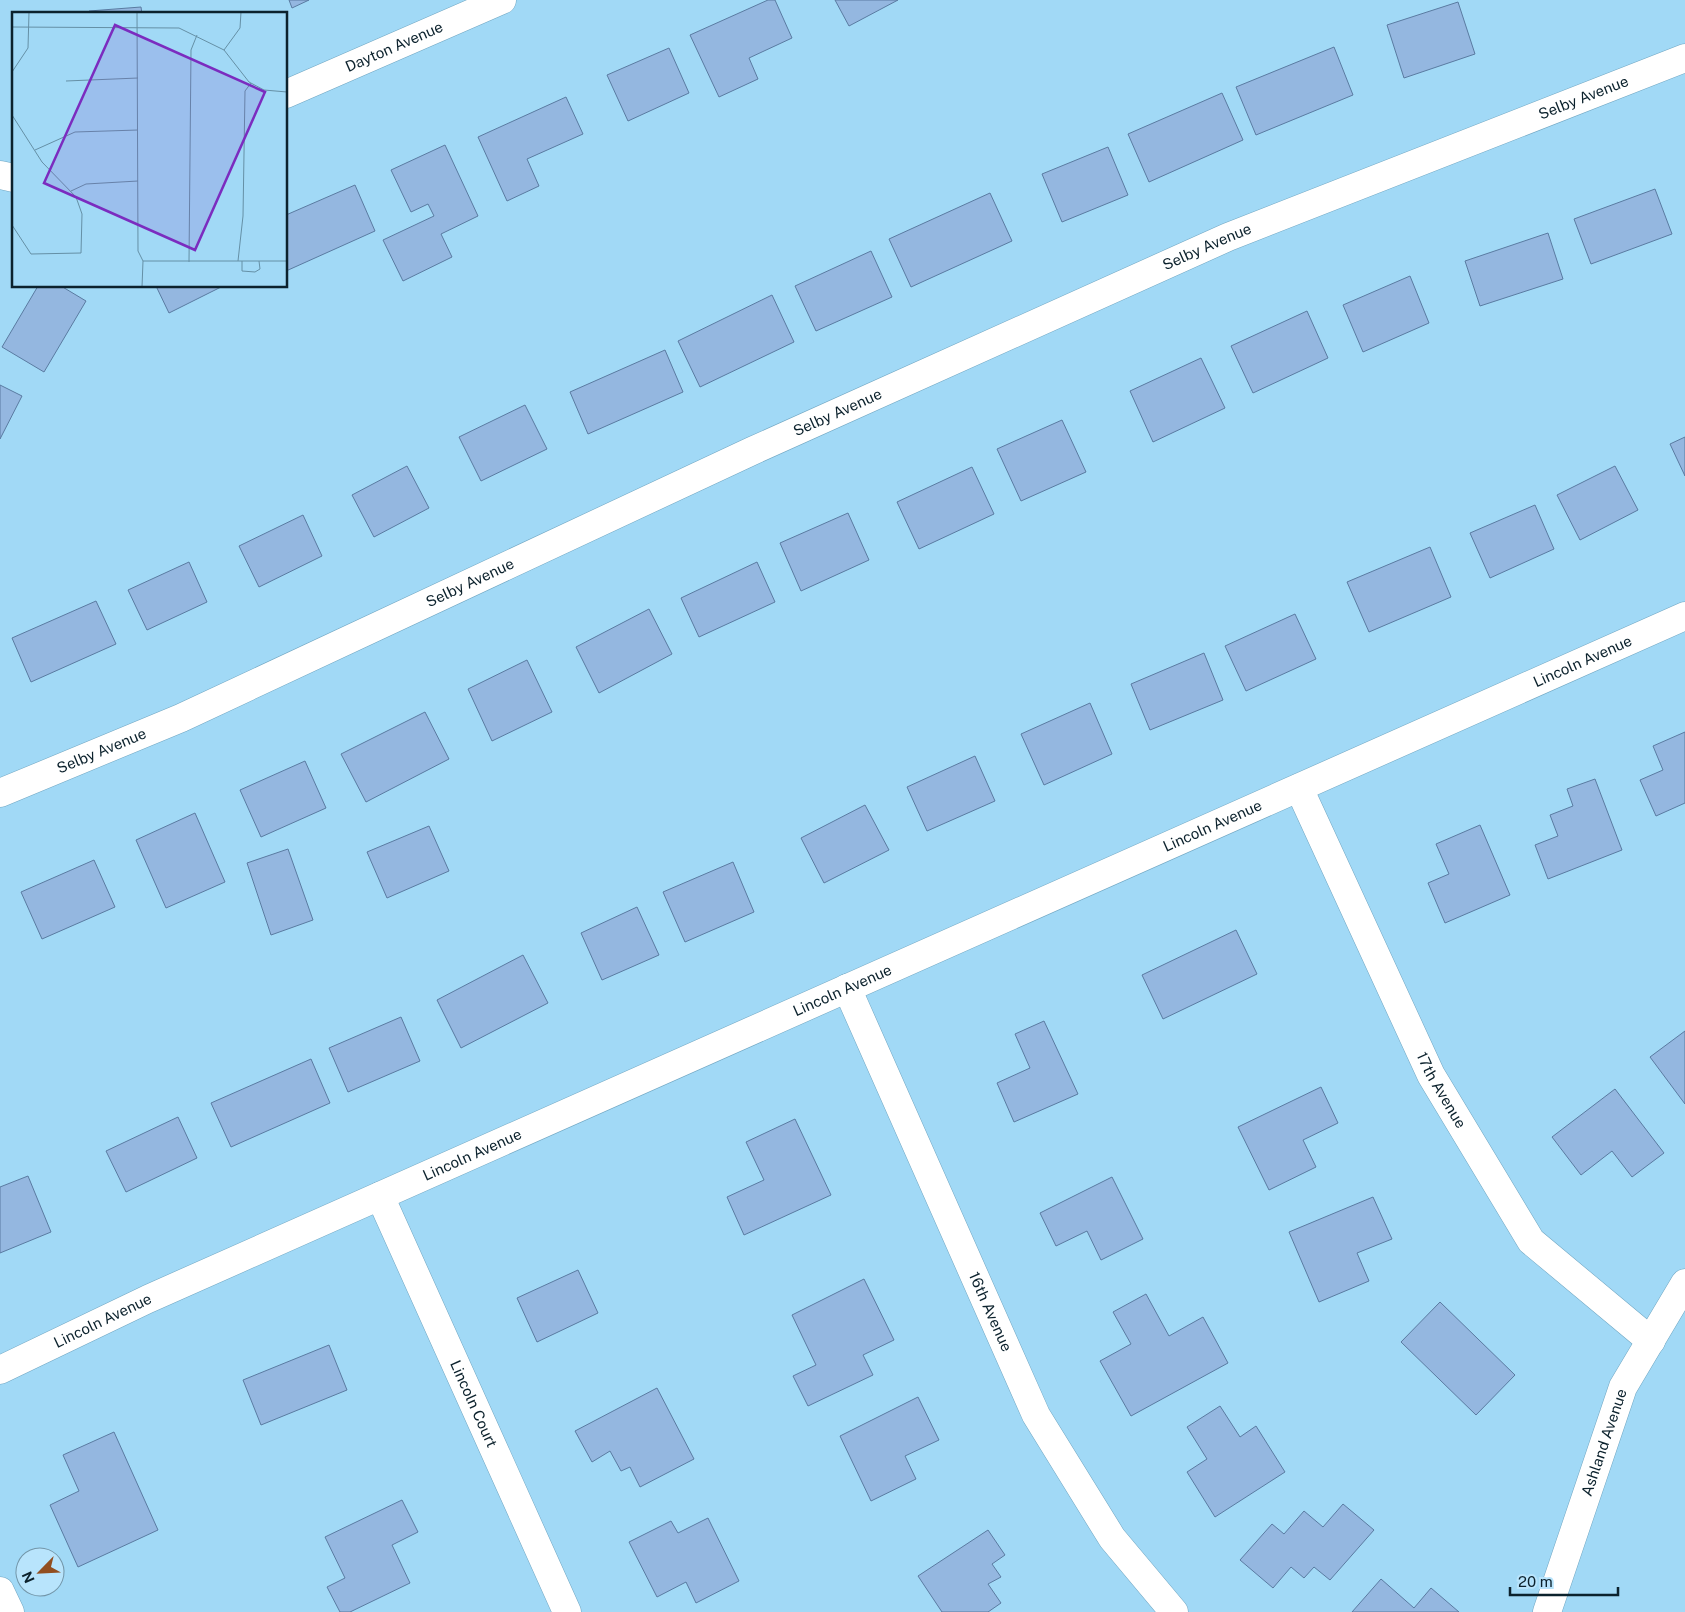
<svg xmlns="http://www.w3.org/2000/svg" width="1685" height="1612" font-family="'Public Sans',sans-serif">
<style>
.building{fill:#94b7e0;stroke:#5a7ba1}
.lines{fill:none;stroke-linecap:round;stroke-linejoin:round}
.street-casing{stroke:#70a6c2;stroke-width:29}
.secondary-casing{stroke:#70a6c2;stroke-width:29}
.street{stroke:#fff;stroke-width:28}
.secondary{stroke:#fff;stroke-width:28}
.labels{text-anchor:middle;stroke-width:4;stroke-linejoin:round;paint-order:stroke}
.street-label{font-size:15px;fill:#0c222d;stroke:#b8e4fc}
.inset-road{fill:none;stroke:#6590a6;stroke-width:1}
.view{fill:#7b2cbf;fill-opacity:0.15;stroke:#7b2cbf;stroke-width:2.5}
.inset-edge{fill:none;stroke:#0c222d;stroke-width:2.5}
</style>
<rect width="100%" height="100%" fill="#a1d9f6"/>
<g class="building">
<polygon points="289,0 309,0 292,8"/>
<polygon points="768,0 775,0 792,38 749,58 758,79 719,97 690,35"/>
<polygon points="835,0 898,0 849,26"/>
<polygon points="1458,2 1475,54 1404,78 1387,25"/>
<polygon points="141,7 142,14 89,14 89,11"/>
<polygon points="1334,47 1353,95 1256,135 1236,87"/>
<polygon points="669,48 689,93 628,121 607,75"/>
<polygon points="1222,93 1243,140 1149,182 1128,134"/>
<polygon points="566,97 583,134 527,159 539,186 507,201 478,137"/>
<polygon points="445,145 478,216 441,234 452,257 403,281 383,240 434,216 428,204 411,212 391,170"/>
<polygon points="1108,147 1128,195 1062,222 1042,174"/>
<polygon points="355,185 375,231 286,271 286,215"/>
<polygon points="1655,189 1672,234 1591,264 1574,219"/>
<polygon points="990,193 1012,241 911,287 889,239"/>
<polygon points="1548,233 1563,279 1480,306 1465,261"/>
<polygon points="871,251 892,297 816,331 795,286"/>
<polygon points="1410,276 1429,323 1363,352 1343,305"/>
<polygon points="38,286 61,286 86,301 44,372 2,347"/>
<polygon points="156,286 223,286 169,313"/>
<polygon points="772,295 794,342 700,387 678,341"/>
<polygon points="1307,311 1328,358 1253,393 1231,346"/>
<polygon points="665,350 683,392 588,434 570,392"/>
<polygon points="1201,358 1225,408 1153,442 1130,391"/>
<polygon points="0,385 22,396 0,439"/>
<polygon points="525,405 547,449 481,481 459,437"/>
<polygon points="1062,420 1086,472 1021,501 997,449"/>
<polygon points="1685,437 1685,476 1670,444"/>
<polygon points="407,466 429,508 374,537 352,495"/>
<polygon points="1615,466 1638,510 1580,540 1557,495"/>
<polygon points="972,467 994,514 919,549 897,502"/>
<polygon points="1535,505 1554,549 1490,578 1470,533"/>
<polygon points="848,513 869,560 801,591 780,543"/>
<polygon points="303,515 322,556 259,587 239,546"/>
<polygon points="1430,547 1451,597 1369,632 1347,582"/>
<polygon points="189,562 207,602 147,630 128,590"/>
<polygon points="757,562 775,602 699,637 681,598"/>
<polygon points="96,601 116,644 31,682 12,638"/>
<polygon points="649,609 672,654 599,693 576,647"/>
<polygon points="1295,614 1316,659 1246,691 1225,646"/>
<polygon points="1204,653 1223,700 1150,730 1131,684"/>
<polygon points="527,660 552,712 492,741 468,689"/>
<polygon points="1090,703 1112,754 1044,785 1021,734"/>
<polygon points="425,712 449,759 366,802 341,754"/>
<polygon points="1685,732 1685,803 1656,816 1640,780 1663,770 1653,746"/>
<polygon points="975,756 995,801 927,831 907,787"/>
<polygon points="305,761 326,808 261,837 240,790"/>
<polygon points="1595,779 1622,850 1548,879 1535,845 1558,836 1550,815 1573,806 1567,789"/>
<polygon points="865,805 889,850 824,883 801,838"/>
<polygon points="195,813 225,882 166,908 136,840"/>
<polygon points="1480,825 1510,895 1445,923 1428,883 1449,874 1436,844"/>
<polygon points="429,826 449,871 387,898 367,852"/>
<polygon points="288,849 313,920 271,935 247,863"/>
<polygon points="94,860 115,907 42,939 21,892"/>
<polygon points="733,862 754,912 685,942 663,892"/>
<polygon points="637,907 659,955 602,980 581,933"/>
<polygon points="1236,930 1257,974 1163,1019 1142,975"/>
<polygon points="523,955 548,1003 461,1048 437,1000"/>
<polygon points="401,1017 420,1061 348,1092 329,1048"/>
<polygon points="1044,1021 1078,1094 1014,1122 997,1083 1030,1068 1015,1034"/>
<polygon points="1685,1031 1685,1104 1650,1057"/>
<polygon points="311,1059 330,1103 231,1147 211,1103"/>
<polygon points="1321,1087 1338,1123 1303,1140 1316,1167 1269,1190 1238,1127"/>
<polygon points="1615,1089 1664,1153 1632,1177 1612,1151 1581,1175 1552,1137"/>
<polygon points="178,1117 197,1158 126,1192 106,1151"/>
<polygon points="795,1119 831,1195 744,1235 727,1197 764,1180 746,1142"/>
<polygon points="28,1176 51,1232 0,1253 0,1187"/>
<polygon points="1112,1177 1143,1239 1101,1260 1087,1231 1056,1246 1040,1213"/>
<polygon points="1373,1197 1392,1239 1357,1253 1369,1281 1319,1302 1289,1232"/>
<polygon points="578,1270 598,1313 537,1342 517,1298"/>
<polygon points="864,1279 894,1340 863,1355 873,1375 808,1406 793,1376 816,1365 792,1315"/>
<polygon points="1146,1294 1169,1336 1203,1317 1228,1363 1131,1416 1100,1361 1131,1344 1113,1312"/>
<polygon points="1440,1302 1515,1375 1476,1415 1401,1342"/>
<polygon points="329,1345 347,1390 261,1425 243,1380"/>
<polygon points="657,1388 694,1459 640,1487 630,1467 621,1471 610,1451 592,1462 575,1431"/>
<polygon points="918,1397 939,1440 905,1456 916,1479 871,1501 840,1436"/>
<polygon points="1220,1406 1240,1437 1256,1426 1285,1472 1215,1517 1187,1472 1207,1459 1187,1427"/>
<polygon points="114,1432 158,1530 78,1567 50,1505 79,1491 63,1455"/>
<polygon points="402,1500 418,1532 392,1545 410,1583 350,1612 340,1612 327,1587 345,1578 325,1537"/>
<polygon points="1343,1504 1374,1530 1330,1580 1314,1567 1304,1578 1291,1567 1273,1588 1240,1560 1272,1524 1284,1534 1304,1511 1323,1527"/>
<polygon points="708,1518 739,1581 696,1603 686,1582 657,1597 629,1542 671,1521 678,1533"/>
<polygon points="988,1530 1005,1555 992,1564 1001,1577 988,1584 1001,1603 988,1612 942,1612 918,1576"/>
<polygon points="1381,1579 1414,1608 1431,1588 1459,1612 1352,1612"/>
</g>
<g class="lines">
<g class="street-casing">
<g id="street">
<path id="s1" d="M286 94 502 0"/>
<polyline points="0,175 14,178"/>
<path id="s2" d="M1299 788 1431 1075 1531 1241 1651 1341"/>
<path id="s3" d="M0 793 181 718 752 451 1228 237 1685 58"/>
<path id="s4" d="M847 988 1036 1415 1112 1538 1174 1612"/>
<path id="s5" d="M380 1196 567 1612"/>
<polyline points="0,1591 10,1612"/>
<path id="s6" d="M1547 1612 1623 1387 1685 1283"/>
</g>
</g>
<g class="secondary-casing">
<g id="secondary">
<path id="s7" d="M0 1370 148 1299 1685 616"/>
</g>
</g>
<use href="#street" class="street"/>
<use href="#secondary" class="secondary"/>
</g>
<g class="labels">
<g class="street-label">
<text dy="5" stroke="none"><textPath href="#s1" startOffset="118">Dayton Avenue</textPath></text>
<text dy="5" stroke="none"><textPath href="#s3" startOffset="1730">Selby Avenue</textPath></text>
<text dy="5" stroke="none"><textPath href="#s3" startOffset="1325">Selby Avenue</textPath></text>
<text dy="5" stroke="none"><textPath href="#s3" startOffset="920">Selby Avenue</textPath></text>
<text dy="5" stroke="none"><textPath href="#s3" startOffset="515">Selby Avenue</textPath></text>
<text dy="5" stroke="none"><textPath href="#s7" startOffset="1734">Lincoln Avenue</textPath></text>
<text dy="5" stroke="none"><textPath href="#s3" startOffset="110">Selby Avenue</textPath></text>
<text dy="5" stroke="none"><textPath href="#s7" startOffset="1329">Lincoln Avenue</textPath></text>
<text dy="5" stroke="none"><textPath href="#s7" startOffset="924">Lincoln Avenue</textPath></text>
<text dy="5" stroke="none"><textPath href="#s2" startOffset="334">17th Avenue</textPath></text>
<text dy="5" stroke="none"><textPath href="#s7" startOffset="519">Lincoln Avenue</textPath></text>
<text dy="5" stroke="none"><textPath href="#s4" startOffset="354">16th Avenue</textPath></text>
<text dy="5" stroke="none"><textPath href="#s7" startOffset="114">Lincoln Avenue</textPath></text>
<text dy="5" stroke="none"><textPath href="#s5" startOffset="228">Lincoln Court</textPath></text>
<text dy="5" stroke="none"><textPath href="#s6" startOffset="179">Ashland Avenue</textPath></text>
</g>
</g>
<g transform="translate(12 12)">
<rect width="275" height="275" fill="#a1d9f6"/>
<path class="inset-road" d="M125 0 126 239 131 249M0 15 167 16 212 38 237 70 252 78 275 80M212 38 228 16 229 0M0 60 16 36 17 0M54 69 126 66M0 103 30 150 64 185 70 202 69 241 19 242 0 213M23 138 63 120 126 118M59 179 74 172 126 169M131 249H275M226 249 231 204 233 79 239 71M230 249V259L243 260 248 257 247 249M177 250 179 38 185 23M130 275 131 249"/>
<path class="view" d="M103 13 253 80 183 238 32 171Z"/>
<rect width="275" height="275" class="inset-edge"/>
</g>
<g transform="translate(40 1572) rotate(246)"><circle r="24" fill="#b8e4fc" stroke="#7396a9"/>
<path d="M0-4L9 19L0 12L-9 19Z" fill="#924e20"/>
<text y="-8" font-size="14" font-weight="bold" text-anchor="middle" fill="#0c222d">N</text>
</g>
<path d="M1510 1587v8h108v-8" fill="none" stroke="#0c222d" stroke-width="2.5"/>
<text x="1518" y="1587" font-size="15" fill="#0c222d" stroke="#b8e4fc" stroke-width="4" paint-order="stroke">20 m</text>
</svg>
